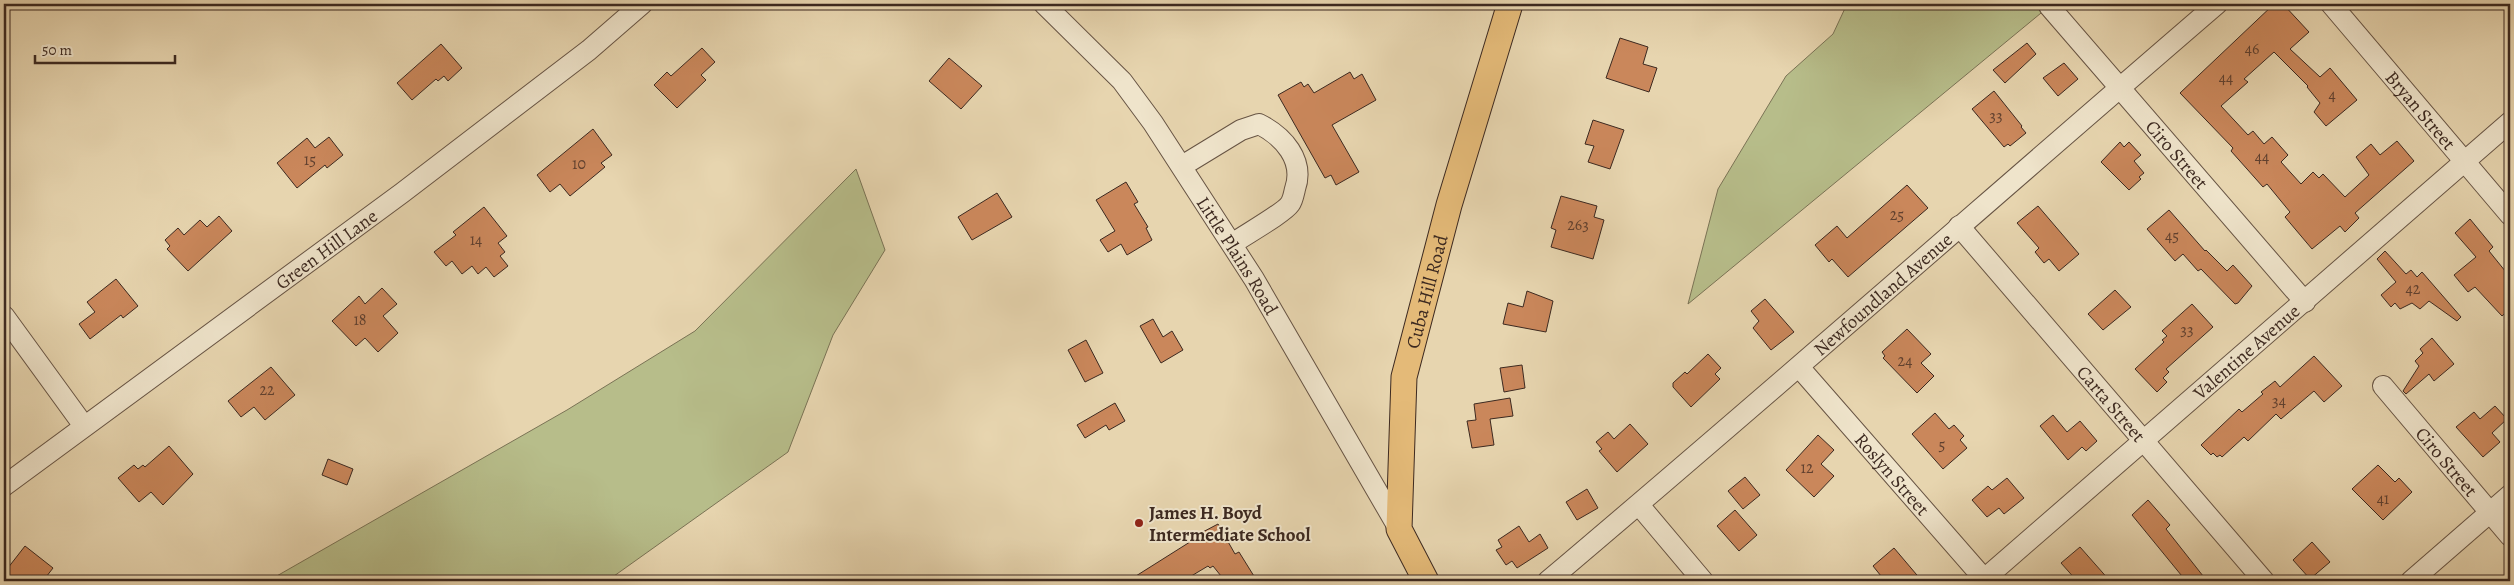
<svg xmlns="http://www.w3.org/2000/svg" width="2514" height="585" font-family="Alegreya,serif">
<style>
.green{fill:#b7bd8a;stroke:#7a7355}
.building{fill:#ca875b;stroke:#3c2920}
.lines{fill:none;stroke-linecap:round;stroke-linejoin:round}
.minor-casing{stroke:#675444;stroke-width:22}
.major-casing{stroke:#3c2920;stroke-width:27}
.minor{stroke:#efe4cb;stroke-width:20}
.major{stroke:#e4ba78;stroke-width:25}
.poi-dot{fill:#8f2418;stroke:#efe4cb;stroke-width:2}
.labels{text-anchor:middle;stroke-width:4;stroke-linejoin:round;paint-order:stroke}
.number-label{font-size:16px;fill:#60402f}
.street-label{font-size:19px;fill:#3c2920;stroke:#efe4cb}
.poi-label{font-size:19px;font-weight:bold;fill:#3c2920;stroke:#efe4cb;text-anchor:start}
</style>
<rect width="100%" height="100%" fill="#e7d5af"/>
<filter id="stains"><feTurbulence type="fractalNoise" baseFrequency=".004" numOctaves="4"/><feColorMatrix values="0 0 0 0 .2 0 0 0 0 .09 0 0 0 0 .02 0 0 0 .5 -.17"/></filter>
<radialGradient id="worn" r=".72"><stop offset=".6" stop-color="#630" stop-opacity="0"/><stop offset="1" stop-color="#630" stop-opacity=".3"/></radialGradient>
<g class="green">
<polygon points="1847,4 2052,4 1688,304 1718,189 1786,76 1833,34"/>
<polygon points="856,169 885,250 833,335 788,452 607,581 268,581 567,410 695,331"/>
</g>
<g class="building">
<polygon points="2274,4 2283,4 2309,32 2290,49 2320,77 2330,68 2357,100 2326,126 2314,112 2320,103 2307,87 2308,86 2274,52 2244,79 2248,82 2221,106 2248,135 2253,131 2264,144 2272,137 2288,155 2281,162 2301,184 2313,172 2319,178 2323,174 2345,197 2369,175 2356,157 2371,144 2380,155 2397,141 2414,161 2355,213 2359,218 2345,232 2340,226 2312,249 2285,217 2290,212 2267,184 2263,187 2231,151 2233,148 2180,93"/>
<polygon points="1620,38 1648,47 1643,64 1657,68 1649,92 1606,78"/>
<polygon points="2027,43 2036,54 2005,83 1993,70"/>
<polygon points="441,44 462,68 448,81 444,76 438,81 436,79 412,100 397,83"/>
<polygon points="702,48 715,62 701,75 706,80 677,108 654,85 667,72 671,76"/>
<polygon points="949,58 982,86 961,109 929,81"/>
<polygon points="2064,63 2078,79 2058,96 2043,78"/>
<polygon points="1350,72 1354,79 1362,74 1376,100 1332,125 1359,172 1336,185 1331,175 1325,178 1278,95 1301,82 1304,87 1308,84 1314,93"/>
<polygon points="1994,91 2022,126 2021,127 2026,133 2010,146 2008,144 2004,147 1972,109"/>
<polygon points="1593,120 1624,130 1610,169 1588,162 1594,146 1585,144"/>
<polygon points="593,129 612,155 601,163 605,167 570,196 560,184 550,192 537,175"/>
<polygon points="329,137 343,155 327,168 325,165 297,188 277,163 307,138 315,148"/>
<polygon points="2120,142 2124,147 2129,142 2141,155 2134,161 2144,173 2139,177 2141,179 2129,190 2101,162"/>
<polygon points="1126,182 1138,202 1134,204 1148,227 1146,228 1152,240 1127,255 1121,244 1108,252 1100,240 1115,231 1096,200"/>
<polygon points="1907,185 1928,208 1848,277 1832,259 1829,262 1815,245 1837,226 1847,238"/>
<polygon points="997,193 1012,217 972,240 958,217"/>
<polygon points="1561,196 1597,206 1594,217 1604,220 1593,259 1551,247 1556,230 1551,228"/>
<polygon points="2038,206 2079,254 2059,271 2049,259 2044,263 2035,252 2039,248 2017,223"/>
<polygon points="484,207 507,236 498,243 505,252 500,256 508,266 494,277 486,267 478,274 472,266 462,274 452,261 446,266 434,252 456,235 453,232"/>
<polygon points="2169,210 2205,251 2206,250 2227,271 2233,265 2252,286 2238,303 2235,304 2201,269 2198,271 2183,254 2175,261 2147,229"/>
<polygon points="219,216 232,231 188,271 167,249 170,246 165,240 178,228 184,235 200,220 207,227"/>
<polygon points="2470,219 2493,247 2489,251 2510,277 2510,309 2502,316 2475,287 2468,292 2454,275 2476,257 2455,233"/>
<polygon points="2385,251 2406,274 2411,270 2417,277 2422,272 2461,317 2457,321 2429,301 2420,309 2412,303 2400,309 2395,303 2391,307 2381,295 2396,282 2377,259"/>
<polygon points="116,279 138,306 123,318 121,315 90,339 79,324 95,312 87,302"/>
<polygon points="382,288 397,304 383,316 398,333 378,352 365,338 356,346 332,321 359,296 365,304"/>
<polygon points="2115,290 2131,307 2103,330 2088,314"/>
<polygon points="1527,291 1553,301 1546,332 1503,324 1508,303 1523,307"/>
<polygon points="1765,299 1794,332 1771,350 1753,328 1759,321 1751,311"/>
<polygon points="2192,304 2213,327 2166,369 2169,372 2163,378 2167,382 2157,392 2135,369 2164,342 2162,340 2167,336 2162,331"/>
<polygon points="1153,319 1163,337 1172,331 1183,350 1161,363 1140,326"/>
<polygon points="1907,329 1931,354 1921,363 1934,376 1917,393 1883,358 1885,356 1882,352"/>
<polygon points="2432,338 2454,364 2434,381 2429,374 2406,394 2403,391 2419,366 2415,361 2423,353 2420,349"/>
<polygon points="1086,340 1103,373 1085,382 1068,350"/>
<polygon points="1708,354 1721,368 1715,374 1720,379 1691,407 1673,387 1673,383 1685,372 1687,374"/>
<polygon points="2314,356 2342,386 2324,402 2314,391 2281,419 2276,414 2248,441 2244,437 2222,457 2220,455 2217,457 2213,453 2211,455 2201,445 2239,409 2242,412 2263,394 2261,392 2275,381 2280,387"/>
<polygon points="1522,365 1525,388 1504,392 1500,368"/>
<polygon points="271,367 295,395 265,420 254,407 241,417 228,401"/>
<polygon points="1510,398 1513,416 1490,419 1494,445 1472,448 1467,421 1476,420 1474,404"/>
<polygon points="1115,403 1125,421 1109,430 1106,425 1085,438 1077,425"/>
<polygon points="2495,406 2507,419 2492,433 2500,442 2483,457 2456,427 2474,412 2480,419"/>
<polygon points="1935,413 1949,429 1954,425 1964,436 1960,440 1967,448 1943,469 1912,434"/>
<polygon points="2053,415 2067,432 2080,421 2097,441 2086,451 2082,447 2068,460 2040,426"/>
<polygon points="1630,424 1648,444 1617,472 1599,451 1602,449 1596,442 1608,432 1614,439"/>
<polygon points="1818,435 1834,450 1821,464 1834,476 1814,497 1786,470"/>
<polygon points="169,446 193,474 163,505 151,492 139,502 118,478 134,465 138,469 143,465 145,467"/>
<polygon points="328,459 353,469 347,485 322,475"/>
<polygon points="2378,465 2395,482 2399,478 2412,492 2383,520 2352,489"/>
<polygon points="1745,477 1760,495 1743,509 1728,491"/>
<polygon points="2007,478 2024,498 2004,514 1999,508 1987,517 1972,500 1988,486 1992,490"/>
<polygon points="1587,489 1598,508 1577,520 1566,502"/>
<polygon points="2148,500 2170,525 2166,529 2207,581 2186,581 2132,515"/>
<polygon points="1735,510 1757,535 1739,551 1717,526"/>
<polygon points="1218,524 1235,554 1239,552 1257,581 1225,581 1213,566 1210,568 1208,566 1183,581 1128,581 1201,535 1199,534"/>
<polygon points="1519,526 1529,542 1540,534 1548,548 1517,568 1512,561 1506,565 1496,550 1502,547 1498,540"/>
<polygon points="2312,542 2330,562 2310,579 2293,560"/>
<polygon points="25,546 53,568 43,581 4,581 4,573"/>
<polygon points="2080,547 2110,581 2077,581 2061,563"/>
<polygon points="1894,548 1922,581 1885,581 1873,566"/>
</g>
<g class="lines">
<g class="minor-casing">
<g id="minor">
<path id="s1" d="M1044 4 1122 81 1153 123 1254 279 1399 529"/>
<path id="s2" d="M2331 4 2510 215"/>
<path id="s3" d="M2049 6 2305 302"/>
<path d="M1182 166 1241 130 1259 124C1283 136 1305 160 1295 189 1294 193 1293 200 1290 204 1284 213 1243 236 1232 244"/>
<path id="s4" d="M1959 226 2264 581"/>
<polyline points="4,316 84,426"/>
<path id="s5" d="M1799 367 1986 581"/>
<path id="s6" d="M2383 386 2510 536"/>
<path id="s7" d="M4 486 402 193 589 50 642 4"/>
<polyline points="1639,505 1703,581"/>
<path id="s8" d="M1548 581C1773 391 1994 196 2217 4"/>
<path id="s9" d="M1982 581 2510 122"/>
<polyline points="2411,581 2510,495"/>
</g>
</g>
<g class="major-casing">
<g id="major">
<path id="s10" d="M1426 581 1399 529 1404 377 1449 205 1510 4"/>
</g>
</g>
<use href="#minor" class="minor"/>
<use href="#major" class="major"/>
</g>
<circle class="poi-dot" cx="1139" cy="523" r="5"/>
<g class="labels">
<g class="number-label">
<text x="2252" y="54">46</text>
<text x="2226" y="83">44</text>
<text x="2332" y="100">4</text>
<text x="1996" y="121">33</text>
<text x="2262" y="162">44</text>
<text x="310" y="165">15</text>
<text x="579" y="169">10</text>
<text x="1897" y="220">25</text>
<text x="1578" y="230">263</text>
<text x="2172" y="241">45</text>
<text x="476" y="245">14</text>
<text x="2413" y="294">42</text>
<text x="360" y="325">18</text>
<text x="2187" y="335">33</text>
<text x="1905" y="366">24</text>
<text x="267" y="395">22</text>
<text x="2279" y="406">34</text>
<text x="1942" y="450">5</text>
<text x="1807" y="473">12</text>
<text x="2383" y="504">41</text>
</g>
<g class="street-label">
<text dy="7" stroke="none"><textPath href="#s2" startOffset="139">Bryan Street</textPath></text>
<text dy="7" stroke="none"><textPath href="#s3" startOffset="196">Ciro Street</textPath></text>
<text dy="7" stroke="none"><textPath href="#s7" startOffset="400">Green Hill Lane</textPath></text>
<text dy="7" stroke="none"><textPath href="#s1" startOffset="319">Little Plains Road</textPath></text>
<text dy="7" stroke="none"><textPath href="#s10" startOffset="299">Cuba Hill Road</textPath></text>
<text dy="7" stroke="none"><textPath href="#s8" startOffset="441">Newfoundland Avenue</textPath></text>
<text dy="7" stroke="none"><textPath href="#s9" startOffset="350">Valentine Avenue</textPath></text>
<text dy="7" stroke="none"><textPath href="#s4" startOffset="234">Carta Street</textPath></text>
<text dy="7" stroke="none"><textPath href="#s6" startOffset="99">Ciro Street</textPath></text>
<text dy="7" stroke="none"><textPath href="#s5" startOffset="142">Roslyn Street</textPath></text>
</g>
<g class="poi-label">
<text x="1149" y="519">James H. Boyd<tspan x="1149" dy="22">Intermediate School</tspan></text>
</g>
</g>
<rect width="2514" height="585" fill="none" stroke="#e7d5af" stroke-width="20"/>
<rect x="5" y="5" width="2504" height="575" fill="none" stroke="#3c2920" stroke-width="2.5"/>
<rect x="10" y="10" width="2494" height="565" fill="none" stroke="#3c2920"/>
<path d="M35 55v8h140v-8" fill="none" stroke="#3c2920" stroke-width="2.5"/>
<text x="42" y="55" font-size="15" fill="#3c2920" stroke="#efe4cb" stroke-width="4" paint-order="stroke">50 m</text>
<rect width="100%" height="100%" filter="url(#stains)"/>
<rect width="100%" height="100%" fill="url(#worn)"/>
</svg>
